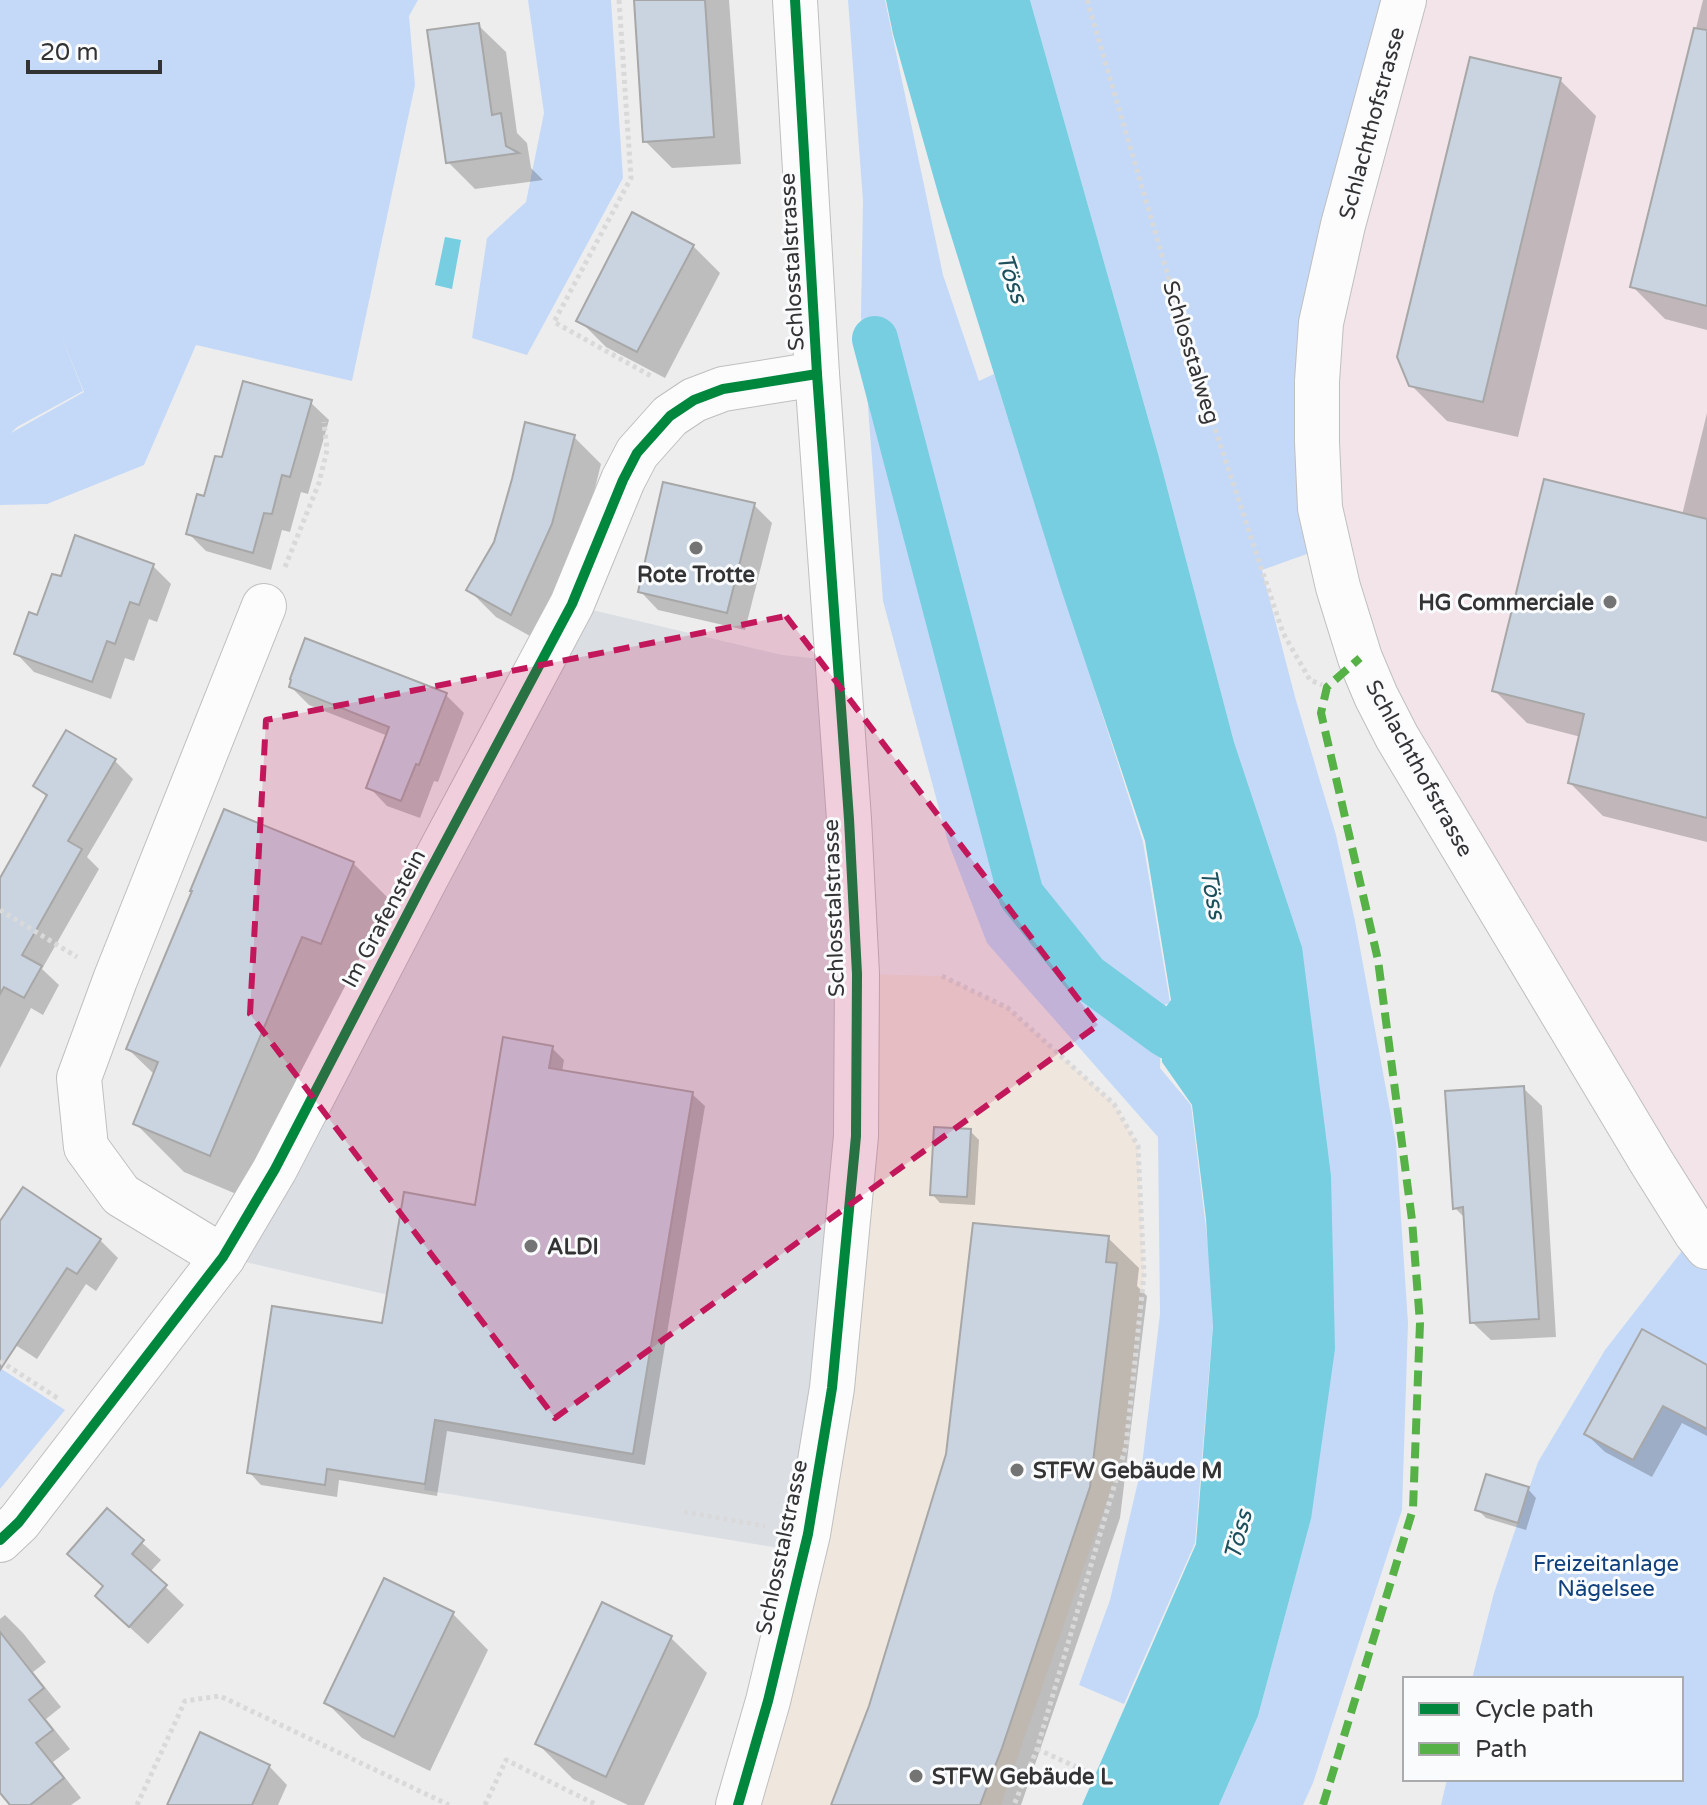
<svg xmlns="http://www.w3.org/2000/svg" width="1707" height="1805" font-family="'Varela Round',sans-serif">
<style>
.built{fill:#dbdee3}
.industrial{fill:#f2e4e8}
.education{fill:#efe6dd}
.green{fill:#c4d9f7;fill-rule:evenodd}
.water{fill:#77cee1}
.shadow{fill:#0003}
.lines{fill:none;stroke-linecap:round;stroke-linejoin:round}
.canal{stroke:#77cee1;stroke-width:46}
.building{fill:#cad4e1;stroke:#a7a7a7;stroke-width:2}
.minor-casing{stroke:#bfbfc0;stroke-width:46}
.secondary-casing{stroke:#bfbfc0;stroke-width:46}
.path{stroke:#d9d9d9;stroke-width:5;stroke-dasharray:4 4;stroke-linecap:butt}
.minor{stroke:#fcfcfc;stroke-width:44}
.secondary{stroke:#fcfcfc;stroke-width:44}
.quiet{stroke:#56b246;stroke-width:8;stroke-dasharray:16 8;stroke-linecap:butt}
.cycleway-casing{stroke:#fafbfc;stroke-width:15}
.cycleway{stroke:#00873e;stroke-width:10}
.marked{fill:#c2185b;fill-opacity:0.2;stroke:#c2185b;stroke-width:6;stroke-dasharray:16 10;stroke-linejoin:round}
.poi-dot{fill:#747475;stroke:#fafbfc;stroke-width:3}
.labels{text-anchor:middle;stroke-width:6;stroke-linejoin:round;paint-order:stroke}
.street-label{font-size:22px;fill:#333334;stroke:#fafbfc}
.poi-label{font-size:22px;font-weight:bold;fill:#333334;stroke:#fafbfc;text-anchor:start}
.park-label{font-size:22px;fill:#10407d;stroke:#fafbfc}
.water-label{font-size:24px;font-style:italic;fill:#1c505c;stroke:#fafbfc}
</style>
<rect width="100%" height="100%" fill="#ededee"/>
<polygon class="built" points="588,609 782,655 839,661 857,974 803,1552 424,1490 450,1306 380,1293 223,1257"/>
<polygon class="industrial" points="1404,0 1707,0 1707,1247 1397,737 1317,442"/>
<polygon class="education" points="857,974 942,976 1008,1008 1114,1104 1138,1146 1144,1275 1126,1446 1001,1805 737,1805 798,1577"/>
<g class="green">
<path d="M0 0H418L409 16 415 85 352 381 196 345 144 465 47 504 0 505ZM59 330 84 392 11 433 17 427 83 391Z"/>
<polygon points="528,0 611,0 623,178 527,355 472,338 487,238 526,202 544,113"/>
<polygon points="848,0 885,0 943,275 979,381 994,374 1143,842 1170,1002 1162,1007 1160,1068 1191,1105 1211,1269 1213,1324 1195,1543 1124,1704 1079,1685 1110,1600 1142,1465 1160,1314 1158,1137 987,943 948,842 883,601 861,316 863,201"/>
<polygon points="1030,0 1404,0 1343,225 1329,546 1262,570 1295,697 1336,835 1355,921 1396,1143 1408,1323 1402,1510 1313,1783 1303,1805 1219,1805 1258,1716 1311,1519 1302,947 1234,742 1159,457"/>
<polygon points="1696,1233 1707,1247 1707,1805 1441,1805 1447,1779 1681,1779 1681,1679 1472,1679 1494,1593 1538,1462 1605,1350"/>
<polygon points="0,1368 65,1410 0,1489"/>
</g>
<g class="water">
<polygon points="886,0 1030,0 1159,457 1234,742 1302,947 1331,1176 1335,1349 1311,1519 1258,1716 1219,1805 1082,1805 1196,1544 1213,1326 1206,1219 1192,1105 1162,1062 1162,1012 1171,1000 1145,841 1061,589 940,200 893,34"/>
<polygon points="445,237 461,240 452,289 435,285"/>
</g>
<g class="shadow">
<polygon points="635,0 729,0 741,164 672,168 645,141"/>
<polygon points="1703,0 1707,0 1707,330 1665,319 1632,286"/>
<polygon points="478,25 506,52 517,133 527,143 531,168 543,180 475,189 448,162"/>
<polygon points="1560,80 1596,116 1518,437 1447,421 1411,385"/>
<polygon points="693,246 720,273 665,378 606,347 579,320"/>
<polygon points="310,402 329,420 308,494 301,492 290,532 282,530 271,570 206,551 188,533 205,499"/>
<polygon points="1707,413 1707,842 1603,816 1570,783 1581,737 1527,723 1494,690 1682,515"/>
<polygon points="574,437 601,464 579,552 539,641 496,617 469,590"/>
<polygon points="754,505 772,523 745,630 658,610 640,591"/>
<polygon points="153,566 171,584 157,622 149,619 134,661 125,658 111,699 34,672 16,653 62,579"/>
<polygon points="291,687 446,695 464,713 438,782 434,781 420,818 387,806 369,787 388,736 309,705"/>
<polygon points="115,761 133,779 87,857 99,869 42,969 59,985 43,1015 31,1008 0,1068 0,882 48,798 35,786"/>
<polygon points="353,863 403,913 260,1204 184,1172 135,1123 155,1075 128,1049"/>
<polygon points="552,1048 564,1060 562,1072 692,1094 705,1106 645,1465 447,1431 437,1496 339,1480 337,1497 261,1485 249,1472 383,1325 477,1207"/>
<polygon points="1523,1088 1542,1106 1556,1337 1491,1340 1472,1322 1466,1219 1455,1208"/>
<polygon points="970,1131 979,1140 975,1205 940,1203 932,1194"/>
<polygon points="0,1225 100,1240 118,1258 96,1291 86,1284 37,1359 0,1335"/>
<polygon points="1108,1238 1139,1268 1137,1286 1147,1296 1120,1518 1021,1805 833,1805"/>
<polygon points="1707,1367 1707,1436 1682,1423 1652,1477 1605,1452 1586,1434"/>
<polygon points="1528,1489 1536,1498 1526,1530 1486,1518 1477,1509"/>
<polygon points="107,1511 161,1560 150,1572 184,1605 148,1644 115,1614"/>
<polygon points="602,1605 671,1638 707,1673 644,1805 628,1805 573,1779 537,1743"/>
<polygon points="453,1614 488,1650 430,1771 362,1738 326,1702"/>
<polygon points="5,1615 23,1633 46,1662 33,1672 61,1707 46,1719 70,1749 53,1762 81,1798 71,1805 12,1805 0,1790 0,1619"/>
<polygon points="269,1766 287,1785 278,1805 169,1805"/>
</g>
<g class="lines">
<polyline class="canal" points="875,339 1021,895 1086,976 1165,1034 1217,1063"/>
</g>
<g class="building">
<polygon points="634,0 705,0 714,137 643,142"/>
<polygon points="479,23 492,115 501,113 506,146 519,153 446,163 427,30"/>
<polygon points="1694,28 1707,30 1707,306 1630,287"/>
<polygon points="1470,57 1561,78 1483,402 1409,386 1397,357"/>
<polygon points="632,212 694,245 637,352 576,321"/>
<polygon points="243,381 312,400 290,477 282,475 272,514 264,513 253,553 186,534 197,494 204,496 215,456 222,457"/>
<polygon points="525,422 575,435 552,524 511,615 466,590 494,542 512,479"/>
<polygon points="1544,479 1707,519 1707,818 1568,783 1584,714 1492,691"/>
<polygon points="663,482 755,503 727,613 638,592"/>
<polygon points="75,535 154,564 139,605 130,602 115,644 107,641 92,682 14,654 29,612 37,615 52,574 61,576"/>
<polygon points="305,638 447,693 419,765 416,764 401,801 366,788 389,727 289,687 291,680 290,679"/>
<polygon points="66,730 116,759 68,841 82,849 22,955 42,966 24,998 4,987 0,994 0,878 47,795 33,786"/>
<polygon points="224,809 354,862 321,944 302,937 210,1156 133,1124 158,1062 126,1049 192,891 190,891"/>
<polygon points="503,1037 553,1046 549,1068 693,1092 633,1454 435,1420 425,1484 327,1469 325,1485 247,1473 272,1306 382,1323 404,1192 475,1205"/>
<polygon points="1524,1086 1539,1319 1470,1323 1463,1207 1453,1209 1445,1091"/>
<polygon points="934,1127 971,1129 967,1197 930,1195"/>
<polygon points="23,1187 101,1239 77,1274 67,1268 0,1370 0,1221"/>
<polygon points="973,1223 1109,1236 1106,1262 1117,1263 1090,1487 1002,1748 980,1805 831,1805 869,1706 946,1454"/>
<polygon points="1642,1329 1707,1365 1707,1429 1663,1406 1633,1460 1584,1434"/>
<polygon points="1486,1474 1529,1487 1518,1523 1475,1510"/>
<polygon points="107,1508 144,1540 132,1554 167,1585 129,1627 95,1596 103,1586 67,1554"/>
<polygon points="384,1578 454,1612 394,1737 324,1703"/>
<polygon points="602,1602 672,1636 606,1777 535,1744"/>
<polygon points="0,1632 44,1688 29,1700 53,1730 36,1743 64,1778 30,1805 10,1805 0,1793"/>
<polygon points="200,1732 270,1765 252,1805 167,1805"/>
</g>
<g class="lines">
<g class="minor-casing">
<g id="minor">
<polyline points="1404,0 1343,225 1321,323 1317,381 1317,442 1320,508 1338,587 1360,658 1376,696 1397,737 1652,1163 1696,1233 1707,1247"/>
<polyline points="223,1257 121,1195 86,1147 79,1078 115,980 264,606"/>
<polyline points="0,1540 19,1522 223,1257 275,1169 425,880 572,604 623,480 637,453 670,416 694,400 723,389 817,374"/>
</g>
</g>
<g class="secondary-casing">
<polyline id="secondary" points="738,1805 768,1701 808,1534 832,1388 856,1136 857,974 849,819 817,374 795,0"/>
</g>
<g class="path">
<polyline points="619,0 631,178 554,322 651,376"/>
<polyline points="1087,0 1198,378 1283,633 1310,680 1322,685"/>
<polyline points="285,567 319,483 327,450 324,422"/>
<polyline points="0,910 77,957"/>
<polyline points="942,976 1008,1008 1114,1104 1138,1146 1144,1275 1126,1446 1037,1749 1014,1805"/>
<polyline points="0,1361 59,1399"/>
<polyline points="684,1512 765,1526"/>
<polyline points="1037,1749 1096,1776"/>
<polyline points="137,1805 185,1701 220,1696 449,1805"/>
<polyline points="485,1805 506,1760 597,1805"/>
</g>
<use href="#minor" class="minor"/>
<use href="#secondary" class="secondary"/>
<polyline class="quiet" points="1323,1805 1413,1509 1420,1323 1412,1220 1378,960 1321,713 1327,687 1360,658"/>
<g class="cycleway-casing">
<g id="cycleway">
<polyline points="0,1540 19,1522 223,1257 275,1169 425,880 572,604 623,480 637,453 670,416 694,400 723,389 817,374"/>
<polyline points="738,1805 768,1701 808,1534 832,1388 856,1136 857,974 849,819 817,374 795,0"/>
</g>
</g>
<use href="#cycleway" class="cycleway"/>
</g>
<path class="marked" d="M786 616 1098 1025 555 1418 250 1014 266 720Z"/>
<g class="poi-dot">
<circle cx="696" cy="548" r="8"/>
<circle cx="1610" cy="602" r="8"/>
<circle cx="531" cy="1246" r="8"/>
<circle cx="1017" cy="1470" r="8"/>
<circle cx="916" cy="1776" r="8"/>
</g>
<g class="labels">
<g class="street-label">
<text transform="translate(1371 123) rotate(-75)" y="8">Schlachthofstrasse</text>
<text transform="translate(791 262) rotate(-93)" y="8">Schlosstalstrasse</text>
<text transform="translate(1192 352) rotate(73)" y="8">Schlosstalweg</text>
<text transform="translate(1420 768) rotate(61)" y="8">Schlachthofstrasse</text>
<text transform="translate(833 908) rotate(-92)" y="8">Schlosstalstrasse</text>
<text transform="translate(383 918) rotate(-62)" y="8">Im Grafenstein</text>
<text transform="translate(781 1547) rotate(-78)" y="8">Schlosstalstrasse</text>
</g>
<g class="poi-label">
<text x="696" y="582" text-anchor="middle">Rote Trotte</text>
<text x="1594" y="610" text-anchor="end">HG Commerciale</text>
<text x="547" y="1254">ALDI</text>
<text x="1033" y="1478">STFW Gebäude M</text>
<text x="932" y="1784">STFW Gebäude L</text>
</g>
<g class="park-label">
<text x="1606" y="1571">Freizeitanlage<tspan x="1606" dy="25">Nägelsee</tspan></text>
</g>
<g class="water-label">
<text transform="translate(1012 278) rotate(71)" y="8">Töss</text>
<text transform="translate(1213 894) rotate(79)" y="8">Töss</text>
<text transform="translate(1238 1535) rotate(-75)" y="8">Töss</text>
</g>
</g>
<rect x="1403" y="1677" width="280" height="104" fill="#fafbfc" stroke="#aaabac" stroke-width="2"/>
<rect x="1419" y="1703" width="40" height="12" fill="#00873e" stroke="#aaabac" stroke-width="2"/>
<text x="1475" y="1717" font-size="24" fill="#333334">Cycle path</text>
<rect x="1419" y="1743" width="40" height="12" fill="#56b246" stroke="#aaabac" stroke-width="2"/>
<text x="1475" y="1757" font-size="24" fill="#333334">Path</text>
<path d="M28 60v12h132v-12" fill="none" stroke="#333334" stroke-width="4"/>
<text x="40" y="60" font-size="24" fill="#333334" stroke="#fafbfc" stroke-width="6" paint-order="stroke">20 m</text>
</svg>
